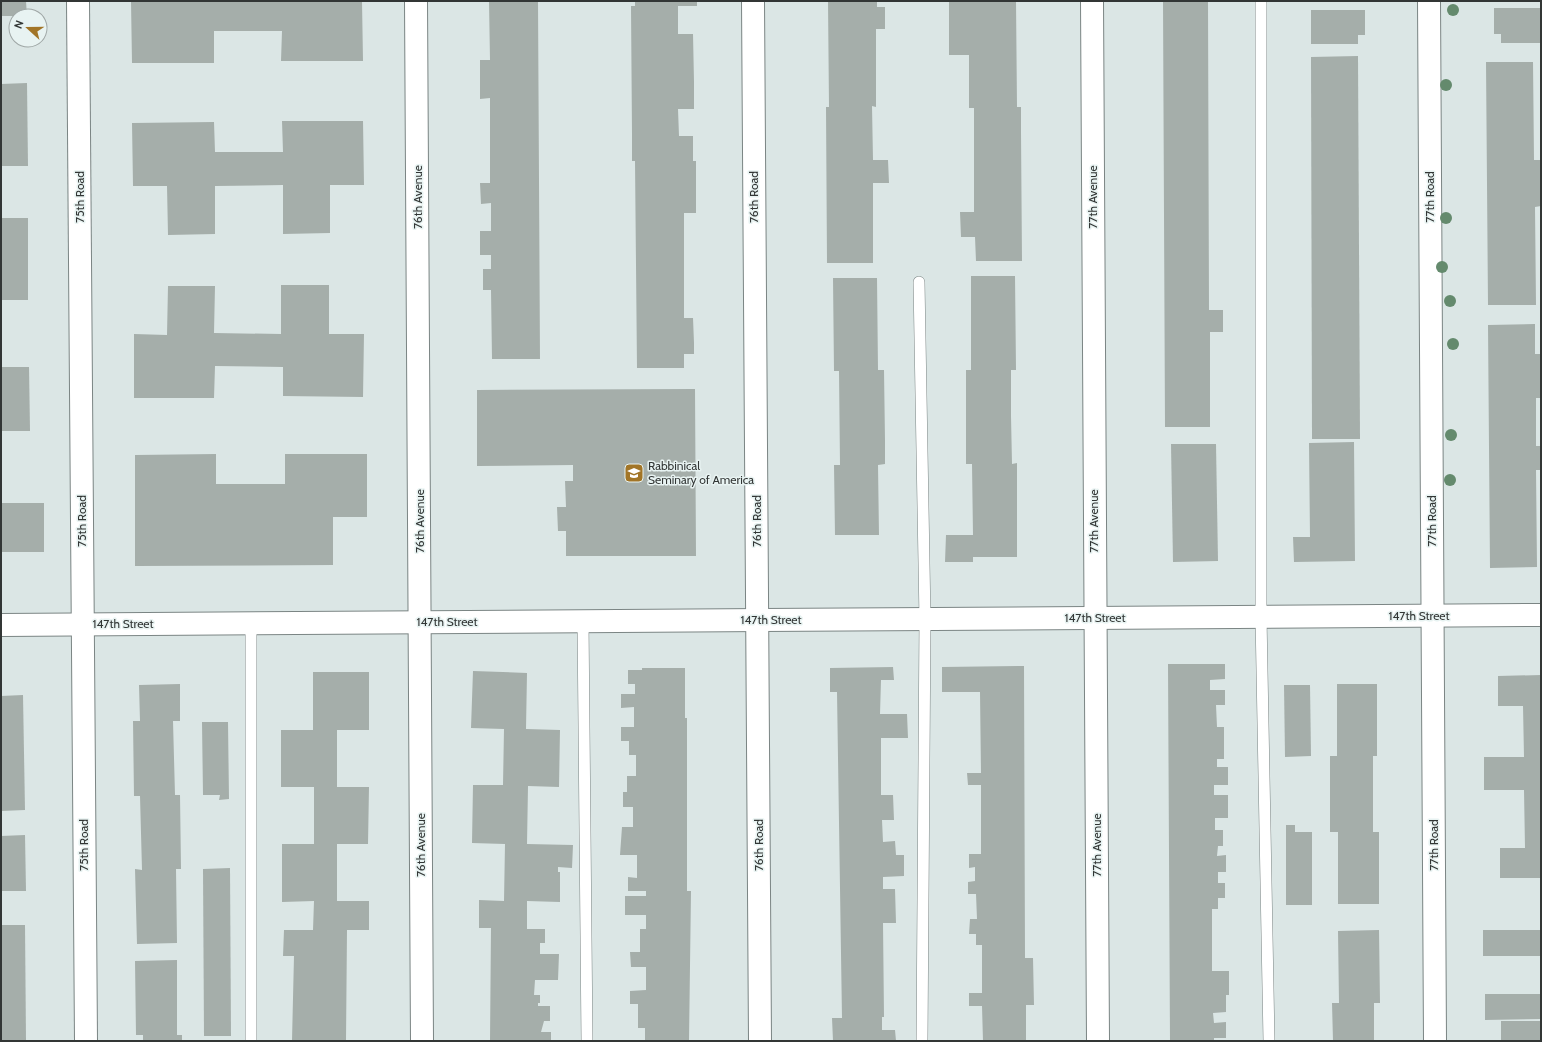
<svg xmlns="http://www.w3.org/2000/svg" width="1542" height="1042" font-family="Cabin,sans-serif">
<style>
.building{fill:#a5aeaa}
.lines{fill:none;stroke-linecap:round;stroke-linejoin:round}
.lane-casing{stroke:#7b8584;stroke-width:12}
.street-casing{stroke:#7b8584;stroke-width:24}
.lane{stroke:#fff;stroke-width:11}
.street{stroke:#fff;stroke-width:22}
.tree{fill:#648a6d}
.labels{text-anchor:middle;stroke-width:3;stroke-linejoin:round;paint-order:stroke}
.street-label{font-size:12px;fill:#323635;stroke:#e8f3f2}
.poi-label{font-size:12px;fill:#323635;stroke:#e8f3f2;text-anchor:start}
</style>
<rect width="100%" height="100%" fill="#dbe6e5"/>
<g class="building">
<polygon points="1,1 26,1 27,16 1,16"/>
<polygon points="131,1 362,1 363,61 281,61 282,31 214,31 214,63 132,63"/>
<polygon points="489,1 538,1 540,359 492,359 491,290 483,290 483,269 491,269 491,255 480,255 480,231 491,231 491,203 481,204 480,183 490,183 490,98 480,99 480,60 490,60"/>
<polygon points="635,1 697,1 697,6 678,6 678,34 693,34 694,82 694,109 678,109 679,136 693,136 693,161 696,161 696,213 684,213 684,318 693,318 694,343 694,354 684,354 684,368 637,368 635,161 632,161 632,134 631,6 635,6"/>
<polygon points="828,1 877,1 877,7 885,7 885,29 876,29 876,107 872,106 873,160 888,160 889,183 873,183 873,263 827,263 826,107 829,107"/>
<polygon points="1016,1 1017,107 1021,107 1021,132 1022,261 976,261 975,237 961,237 960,212 974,212 974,108 969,108 969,55 949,55 949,2"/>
<polygon points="1163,1 1208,1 1209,310 1223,310 1223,332 1210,332 1210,427 1165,427"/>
<polygon points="1494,8 1541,8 1541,43 1501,43 1501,34 1494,34"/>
<polygon points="1311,10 1365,10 1365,35 1358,35 1358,44 1311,44"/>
<polygon points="1358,56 1360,439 1312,439 1311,57"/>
<polygon points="1486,62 1533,62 1534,160 1541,160 1541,206 1535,207 1536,305 1488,305"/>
<polygon points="27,83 28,166 1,166 1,84"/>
<polygon points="282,121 363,121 364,185 330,185 330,233 283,234 283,185 215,186 215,234 168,235 167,186 133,186 132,123 214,122 215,152 283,152"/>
<rect x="1" y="218" width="27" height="82"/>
<polygon points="971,276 1015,276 1016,370 1011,370 1011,416 1012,464 1017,463 1017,557 973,557 973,562 945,562 946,535 973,535 972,464 966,464 966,370 971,370"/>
<polygon points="833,278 877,278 878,370 884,370 885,441 885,464 878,465 879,535 835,535 834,465 840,465 839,371 834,371"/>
<polygon points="281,285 329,285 329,334 364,334 363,397 283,396 283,367 215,366 214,398 134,398 134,334 167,335 168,286 215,286 214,333 281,334"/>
<polygon points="1535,324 1535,354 1541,354 1541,398 1536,398 1536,446 1541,446 1541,470 1536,470 1537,567 1490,568 1488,325"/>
<polygon points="1,367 29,367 30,431 1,431"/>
<polygon points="695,389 696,556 566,556 566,531 558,531 557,507 566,507 565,481 573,481 573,465 477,466 477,390"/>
<polygon points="1354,442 1355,561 1294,562 1293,537 1310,537 1309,443"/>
<polygon points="1171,444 1216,444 1218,561 1173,562"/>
<polygon points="216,454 216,484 285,484 285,454 367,454 367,517 333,517 333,565 135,566 135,455"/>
<rect x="1" y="503" width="43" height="49"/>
<polygon points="1168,664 1225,664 1225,679 1210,680 1210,690 1225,690 1225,705 1216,705 1217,727 1224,727 1224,759 1217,759 1217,767 1228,767 1228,785 1214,785 1214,795 1228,795 1228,818 1215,818 1215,830 1223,830 1223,846 1218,846 1217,856 1226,855 1226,872 1218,872 1218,883 1225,883 1225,898 1218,898 1218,909 1212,909 1212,971 1229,971 1229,995 1226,995 1226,1012 1213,1013 1214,1023 1226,1022 1226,1038 1214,1038 1214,1041 1170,1041"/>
<polygon points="1024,666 1025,958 1033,958 1034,1005 1026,1005 1026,1041 983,1041 982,1006 969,1006 969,993 982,993 982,945 976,945 976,934 969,934 970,919 977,919 976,894 968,894 968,882 975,881 975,867 969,868 969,854 981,854 981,785 968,785 967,773 981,773 980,692 942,692 942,667"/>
<polygon points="893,667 894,680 881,680 880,714 907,714 908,738 881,738 881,795 893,795 894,820 882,820 883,842 895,841 896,855 904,855 904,876 883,877 883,889 895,889 896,923 883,923 884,1017 882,1017 882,1030 895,1030 896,1041 833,1041 832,1018 842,1018 837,692 830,692 830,668"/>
<polygon points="642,668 685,668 685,718 687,718 687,891 691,891 689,1041 645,1041 645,1028 638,1028 638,1004 630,1004 630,991 646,990 646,967 631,967 630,952 640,952 640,929 646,929 646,915 625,915 625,896 646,896 646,891 628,891 628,877 637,878 637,855 620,855 622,827 633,827 633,807 623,807 623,792 627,792 627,776 636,776 636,755 629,755 629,741 621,741 621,727 634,727 634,707 621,708 621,694 635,694 635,684 628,684 628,670 642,670"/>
<polygon points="473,671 527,673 526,729 560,730 559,787 528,786 527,844 573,845 572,868 558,867 558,872 560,872 560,902 527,901 527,929 545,929 545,943 540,943 540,954 559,954 558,980 535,980 534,995 540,995 540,1003 538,1003 538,1006 550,1006 550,1021 544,1021 541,1032 551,1032 551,1041 490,1041 491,928 479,928 479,900 504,901 505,844 472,843 473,785 503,785 504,729 471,728"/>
<polygon points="313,672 369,672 369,730 337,730 337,787 369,787 368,844 337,844 337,901 369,901 369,930 347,930 346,1041 292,1041 294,956 283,956 284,930 313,930 314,901 282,902 282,844 314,844 314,787 281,787 281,730 313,730"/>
<polygon points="1541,675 1541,878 1500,878 1500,848 1525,848 1524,790 1484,790 1484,757 1524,757 1523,706 1498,706 1498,676"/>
<polygon points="180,684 180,721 173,721 175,795 180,795 181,869 176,869 177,943 137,944 135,869 142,870 140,796 134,796 133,721 140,721 139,685"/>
<polygon points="1337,684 1377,684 1377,756 1373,756 1373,832 1379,832 1379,904 1338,904 1338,832 1330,832 1330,756 1337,756"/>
<polygon points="1284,685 1310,685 1311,756 1285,757"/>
<polygon points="23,695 25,810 1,811 1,696"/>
<polygon points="202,722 228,722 229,799 219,800 220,795 203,795"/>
<polygon points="1286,825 1295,825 1295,832 1312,832 1312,905 1286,905"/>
<polygon points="25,835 26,891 1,891 1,836"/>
<polygon points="230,868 231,1036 204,1036 203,869"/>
<polygon points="1,925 25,925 26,1041 1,1041"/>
<polygon points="1379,930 1380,1003 1374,1003 1374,1041 1333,1041 1332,1003 1339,1003 1338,931"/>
<rect x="1483" y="930" width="58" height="26"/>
<polygon points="177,960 177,1035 182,1035 182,1041 143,1041 143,1035 136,1035 135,961"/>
<polygon points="1485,994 1541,994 1541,1019 1485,1020"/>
<rect x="1501" y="1021" width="40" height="20"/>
</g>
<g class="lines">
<g class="lane-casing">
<g id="lane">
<polyline points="1261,1 1261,617 1269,1041"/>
<polyline points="919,282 925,619 922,1041"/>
<polyline points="583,621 587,1041"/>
<polyline points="251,623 251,1041"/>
</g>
</g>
<g class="street-casing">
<g id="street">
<polyline points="78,1 86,1041"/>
<polyline points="416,1 422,1041"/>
<polyline points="753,1 760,1041"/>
<polyline points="1092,1 1098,1041"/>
<polyline points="1429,1 1435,1041"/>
<polyline points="1,625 1541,615"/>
</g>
</g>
<use href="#lane" class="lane"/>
<use href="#street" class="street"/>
</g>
<g class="tree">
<circle cx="1453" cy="10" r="6"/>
<circle cx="1446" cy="85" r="6"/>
<circle cx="1446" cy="218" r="6"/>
<circle cx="1442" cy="267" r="6"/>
<circle cx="1450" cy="301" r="6"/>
<circle cx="1453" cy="344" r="6"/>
<circle cx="1451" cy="435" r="6"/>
<circle cx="1450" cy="480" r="6"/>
</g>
<defs>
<g id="university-square" transform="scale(1)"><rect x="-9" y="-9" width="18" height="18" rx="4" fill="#a27527" stroke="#e8f3f2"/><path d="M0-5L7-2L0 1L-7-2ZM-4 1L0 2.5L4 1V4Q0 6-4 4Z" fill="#fff"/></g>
</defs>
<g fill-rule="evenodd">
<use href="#university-square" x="634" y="473"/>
</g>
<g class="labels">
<g class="street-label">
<text transform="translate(80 197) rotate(-90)" y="4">75th Road</text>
<text transform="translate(418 197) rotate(-90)" y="4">76th Avenue</text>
<text transform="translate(754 197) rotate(-90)" y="4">76th Road</text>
<text transform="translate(1093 197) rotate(-90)" y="4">77th Avenue</text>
<text transform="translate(1430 197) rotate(-90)" y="4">77th Road</text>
<text transform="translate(82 521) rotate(-90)" y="4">75th Road</text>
<text transform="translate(420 521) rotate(-90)" y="4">76th Avenue</text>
<text transform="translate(757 521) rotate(-90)" y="4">76th Road</text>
<text transform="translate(1094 521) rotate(-90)" y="4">77th Avenue</text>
<text transform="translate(1432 521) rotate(-90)" y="4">77th Road</text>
<text x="1419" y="620">147th Street</text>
<text x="1095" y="622">147th Street</text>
<text x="771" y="624">147th Street</text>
<text x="447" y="626">147th Street</text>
<text x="123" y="628">147th Street</text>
<text transform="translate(84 845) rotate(-90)" y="4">75th Road</text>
<text transform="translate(421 845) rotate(-90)" y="4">76th Avenue</text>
<text transform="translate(759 845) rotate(-90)" y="4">76th Road</text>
<text transform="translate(1097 845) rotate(-90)" y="4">77th Avenue</text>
<text transform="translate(1434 845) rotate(-90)" y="4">77th Road</text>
</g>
<g class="poi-label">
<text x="648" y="470">Rabbinical<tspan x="648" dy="14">Seminary of America</tspan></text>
</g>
</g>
<rect width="1542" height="1042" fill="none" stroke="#323635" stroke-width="4"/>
<g transform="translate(28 28) rotate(291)"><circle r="19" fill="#e8f3f2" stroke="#9fa7a6"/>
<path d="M0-3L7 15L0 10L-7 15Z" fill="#a27527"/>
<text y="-6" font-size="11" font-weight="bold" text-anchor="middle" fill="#323635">N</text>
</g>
</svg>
